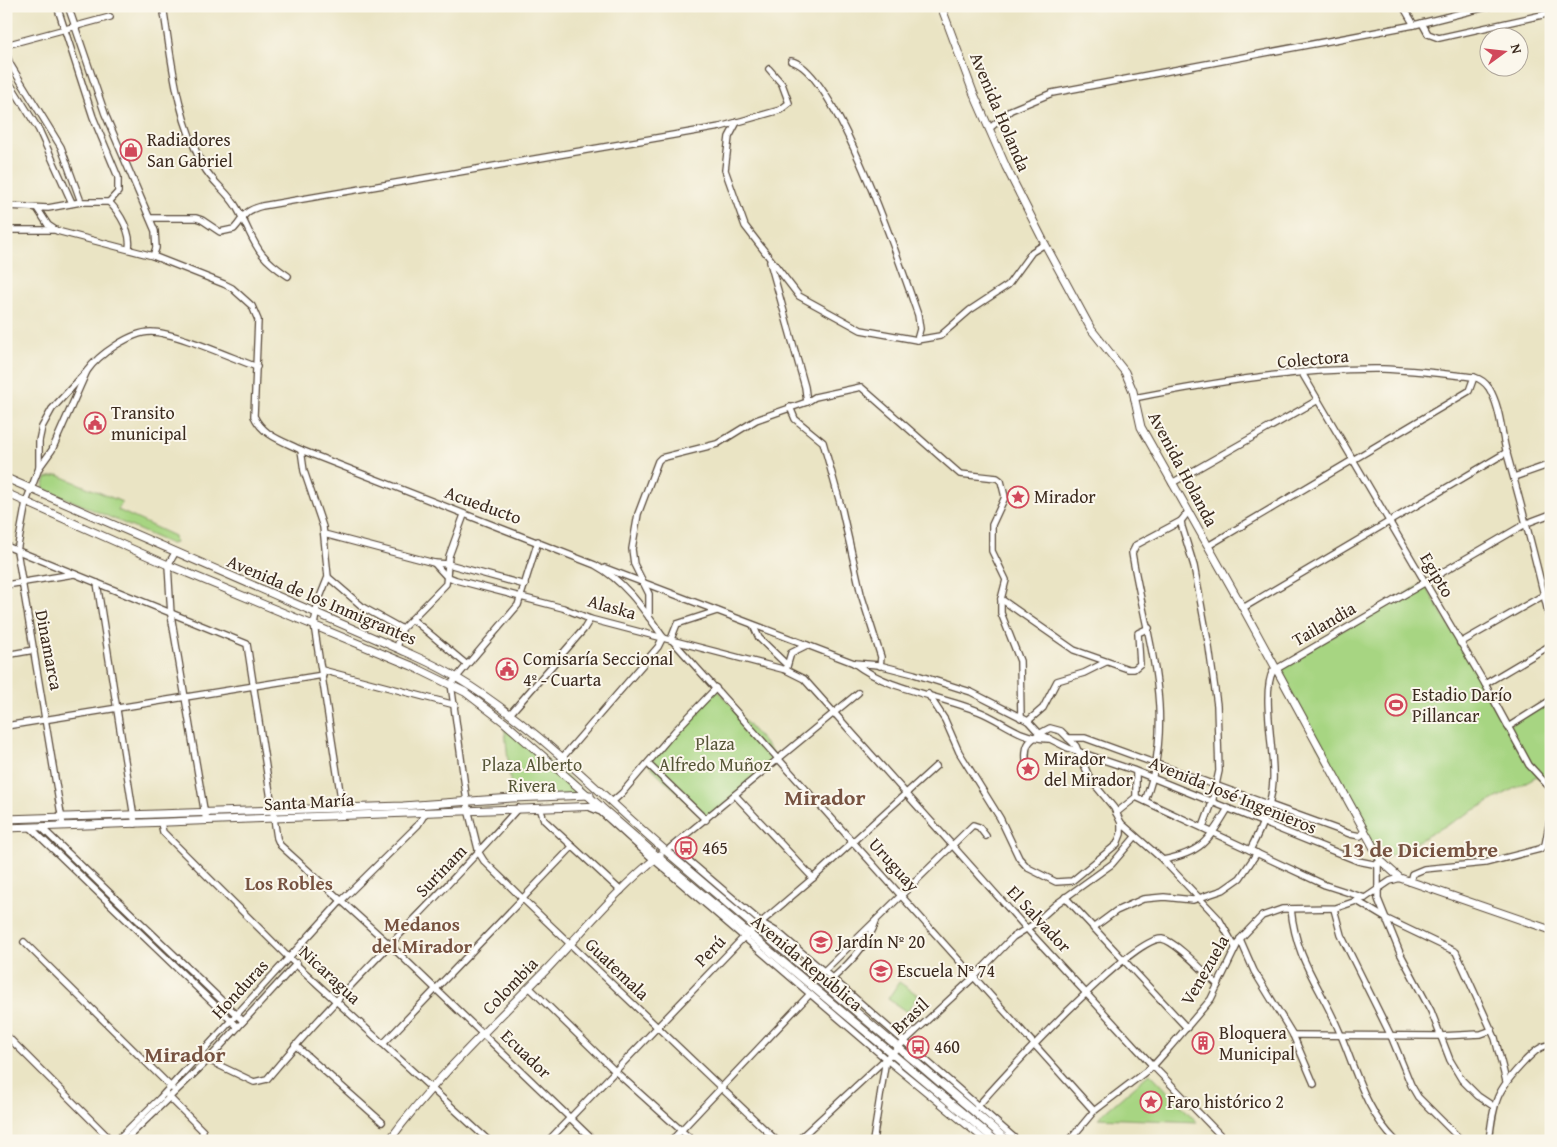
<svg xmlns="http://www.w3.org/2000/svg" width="1557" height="1147" font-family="'Gentium Book Plus',serif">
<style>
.green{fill:#a7d582;stroke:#718050}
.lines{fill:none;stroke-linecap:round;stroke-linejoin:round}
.minor-casing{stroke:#554637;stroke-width:8}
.tertiary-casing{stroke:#554637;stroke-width:9}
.minor{stroke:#fff;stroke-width:5.5}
.tertiary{stroke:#fff;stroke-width:7}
.labels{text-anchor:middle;stroke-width:4;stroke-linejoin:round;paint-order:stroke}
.street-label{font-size:18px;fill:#3b2a1e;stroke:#fbf7ec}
.poi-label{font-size:18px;fill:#3b2a1e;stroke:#fbf7ec;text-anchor:start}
.park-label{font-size:18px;fill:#565537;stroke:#fbf7ec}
.neighbourhood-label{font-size:19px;font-weight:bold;fill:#775341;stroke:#fbf7ec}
.district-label{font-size:22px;font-weight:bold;fill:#775341;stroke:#fbf7ec}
</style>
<rect width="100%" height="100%" fill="#fbf7ec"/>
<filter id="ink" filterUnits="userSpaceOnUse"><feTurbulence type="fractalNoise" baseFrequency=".02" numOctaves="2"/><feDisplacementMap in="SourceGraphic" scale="10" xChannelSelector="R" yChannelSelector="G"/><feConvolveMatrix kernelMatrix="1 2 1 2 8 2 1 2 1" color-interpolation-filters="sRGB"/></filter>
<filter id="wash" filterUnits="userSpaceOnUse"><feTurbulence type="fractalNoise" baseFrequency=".0096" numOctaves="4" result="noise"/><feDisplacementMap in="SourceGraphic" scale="20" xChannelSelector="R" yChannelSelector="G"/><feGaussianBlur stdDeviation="1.12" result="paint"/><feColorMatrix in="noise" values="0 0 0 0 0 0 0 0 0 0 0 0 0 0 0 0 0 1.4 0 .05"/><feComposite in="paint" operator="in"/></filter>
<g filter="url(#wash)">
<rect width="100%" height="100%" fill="#eae4c4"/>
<g class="green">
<polygon points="58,475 122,502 118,510 174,536 175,543 171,544 43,488 46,478"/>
<polygon points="1424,583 1508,726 1551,700 1551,789 1537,776 1381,861 1276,669"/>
<polygon points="716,688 779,760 706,820 648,764"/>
<polygon points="504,722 589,796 512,798"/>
<polygon points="899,982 918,995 907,1012 888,999"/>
<polygon points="1150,1073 1197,1122 1098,1118"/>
</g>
</g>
<g filter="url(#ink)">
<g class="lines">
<g class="minor-casing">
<g id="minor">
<polyline points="57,6 93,117 118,177 118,192 109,202"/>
<polyline points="68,6 105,114 155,231 156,248 153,256"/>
<path d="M163 6C172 62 176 117 204 167 212 182 229 193 237 208 256 242 253 253 288 276"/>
<polyline points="1403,6 1414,25"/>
<polyline points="1422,23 1428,34 1439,38 1551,13"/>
<polyline points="6,45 110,17"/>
<polyline points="6,53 10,64 61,147 81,202"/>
<path d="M791 61C836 70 902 270 918 315L920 329 917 340"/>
<polyline points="6,77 39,130 72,203"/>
<polyline points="737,122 729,137 725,170 745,226 799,296 861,330 917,340 940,336 970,310 1008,285 1032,252 1045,244"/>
<polyline points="989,129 1011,110 1052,93 1414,25 1490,6"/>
<path d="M6 206 48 208 81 202H109C120 213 132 233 129 249"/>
<path d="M37 208 48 225 57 231 153 256 224 284 232 288 252 306 258 320 254 416C263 436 283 441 301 450L595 565C625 581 644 610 663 637"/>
<path d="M150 218H196L202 220 220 232 234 229C246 216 241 212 262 206L720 127 780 110 789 103 782 84 769 69"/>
<polyline points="6,230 55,230"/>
<polyline points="770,262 805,387 807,402"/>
<polyline points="1302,373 1485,684 1529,765 1551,789"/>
<path d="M1134 398C1215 382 1301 368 1383 369 1414 370 1444 374 1474 377 1481 379 1485 382 1489 388 1501 408 1501 433 1507 454 1523 511 1538 568 1551 625"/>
<polyline points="790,407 795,419 823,442 842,510 861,594 881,657 880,666"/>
<polyline points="301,450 304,471 323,527 328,577 364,608 402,629"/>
<path d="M39 468 52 450 87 371C98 355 131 332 151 332 175 332 232 358 257 367"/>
<polyline points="1514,477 1551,464"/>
<polyline points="1172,483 1318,400"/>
<polyline points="1188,512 1181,521 1182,527 1194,566 1209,647 1217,705 1219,771 1212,803 1203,827"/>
<polyline points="324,534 434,563 446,576 456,580 563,608 590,619 786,670 804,679 1027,929 1153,1066 1226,1141"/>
<polyline points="538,541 518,605 451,684 468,809 479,853 484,861 524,900 777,1141"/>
<polyline points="6,546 247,644 277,838 280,845 390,945 594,1141"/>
<polyline points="1208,546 1469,391 1474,377"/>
<polyline points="175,553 168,565 171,615 206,821"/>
<polyline points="434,563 448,564 525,585"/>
<polyline points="605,568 807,645"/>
<polyline points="328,577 318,602 314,625 343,811"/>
<polyline points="97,583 135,824"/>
<polyline points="6,585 74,574"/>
<polyline points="1001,599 1074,650 1128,669 1134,669 1140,664 1138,633 1149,628"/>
<polyline points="1243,608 1507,452"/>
<polyline points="717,611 677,624 671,639 1094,1111"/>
<polyline points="649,617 649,594 634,564 632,549 638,514 658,461 661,458 717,444 756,420 807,402 815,397 861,387 960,474 997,478 1001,481 1005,497 992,525 992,551 1006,580 1001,599 1001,613 1020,661 1021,718"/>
<polyline points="412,619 466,664"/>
<polyline points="753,625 759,638 787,665"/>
<polyline points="1460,643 1551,591"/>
<polyline points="397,648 402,629 446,584 449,556 464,515"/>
<polyline points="6,655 34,650"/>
<path d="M854 663C889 690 937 695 978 711 1004 721 1018 738 1048 739"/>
<polyline points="322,670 455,705"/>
<polyline points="786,670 791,653 807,645 854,663 879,665 914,674 971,692 1028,721 1040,734 1068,748 1133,770 1358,861 1378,865"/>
<polyline points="1485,684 1551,645"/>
<polyline points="928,694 945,720 959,752 1000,818 1019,858 1028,868 1056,882 1072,881 1117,844 1121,834 1121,823"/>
<polyline points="510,714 584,629 590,619"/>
<polyline points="1028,721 1043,708 1057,681 1084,673 1106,662"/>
<polyline points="6,726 323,675"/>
<polyline points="1508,727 1551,700"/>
<polyline points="1068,738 1085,738 1350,834 1360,836 1365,832"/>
<polyline points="648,764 706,820"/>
<polyline points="555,766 658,647 663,637"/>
<path d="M1027 772C1024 744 1025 741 1050 728L1061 731 1076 746 1090 779 1114 808 1121 823 1163 860 1219 919 1235 947"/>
<polyline points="735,795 813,878"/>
<polyline points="1136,797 1325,885 1365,898"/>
<path d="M1145 801C1178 716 1146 638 1132 553L1136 545 1181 521"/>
<polyline points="612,802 622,793 674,732 716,688"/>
<polyline points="540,808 544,820 621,891"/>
<polyline points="591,808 601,812 654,860 886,1059 986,1141"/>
<polyline points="1116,813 1136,797 1136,772"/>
<polyline points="161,823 163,832 289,958 489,1141"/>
<polyline points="63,826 17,551 26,502 39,468 39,441 42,427 52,409 87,371"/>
<polyline points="30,827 238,1027"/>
<polyline points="41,827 243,1021"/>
<polyline points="673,847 762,923 779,933 840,985 1018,1141"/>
<polyline points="670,848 858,693"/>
<path d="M1250 850C1261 829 1272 805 1273 781 1275 755 1261 691 1273 671L1527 523 1551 514"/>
<path d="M1163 860C1200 853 1208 842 1227 810"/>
<polyline points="1378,863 1378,899 1400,953 1431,1011 1450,1060 1462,1080 1478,1096 1493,1106"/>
<polyline points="1410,882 1412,874 1424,869 1485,863 1540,849 1545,845 1551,815"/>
<polyline points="1065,897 1187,1028"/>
<polyline points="1357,901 1387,919 1456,952 1495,1038 1506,1081"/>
<path d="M1291 909C1296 959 1318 983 1337 1026 1355 1066 1364 1110 1396 1141"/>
<polyline points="1334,909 1341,935 1391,1036 1411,1085 1418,1097 1462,1141"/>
<polyline points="1093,928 1116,911 1143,899 1164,897 1193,900 1223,890 1240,878 1257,853"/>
<polyline points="1240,939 1254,971 1293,1035 1314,1084"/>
<polyline points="24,942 172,1088"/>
<polyline points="823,972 973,825 979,827 986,836"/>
<path d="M832 979C849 964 869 943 876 921"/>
<polyline points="529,987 616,1072 693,1141"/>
<polyline points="6,1035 112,1141"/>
<polyline points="1293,1035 1440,1036 1481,1034 1492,1030"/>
<polyline points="383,1044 572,847"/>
<polyline points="295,1045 382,1122"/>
<path d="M208 1060 254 1082 267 1079C346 984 437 901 518 808"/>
<polyline points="168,1096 203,1131 200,1141"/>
<path d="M977 1107C1001 1079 1132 936 1162 939 1176 941 1206 974 1218 985"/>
<polyline points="116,1141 160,1098 340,902 418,825 426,812"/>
<polyline points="124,1141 204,1064 297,963"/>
<polyline points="548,1141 744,937 813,878 936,766"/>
<polyline points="671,1141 810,994"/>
<polyline points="797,1141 974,977 1013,937 1034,924 1055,905 1112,864 1135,837"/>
<polyline points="873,1141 886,1059"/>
<polyline points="1069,1141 1094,1111 1153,1066 1170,1047 1211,999 1240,939 1262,916 1282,909 1336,908 1365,898 1390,881 1400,878"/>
<path d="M1489 1141C1494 1100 1496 1091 1525 1061 1532 1054 1540 1045 1551 1045"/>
</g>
</g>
<g class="tertiary-casing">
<g id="tertiary">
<polyline points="941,6 973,92 1006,167 1045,244 1091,329 1125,372 1133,391 1141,427 1243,608 1381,861 1400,878 1551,930"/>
<path d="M6 478 397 648C417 657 439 666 457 678 535 725 598 792 667 852 780 949 895 1043 1008 1141"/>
<polyline points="6,493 168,565 412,666 465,692 504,722 658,857 996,1141"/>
<polyline points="6,819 403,806 512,798 590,795"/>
<polyline points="6,828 600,806"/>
<path d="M389 1141C434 1079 494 1023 548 968 584 930 619 887 660 855"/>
</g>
</g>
<use href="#minor" class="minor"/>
<use href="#tertiary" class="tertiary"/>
</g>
</g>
<defs>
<g id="shop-ring" transform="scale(1.125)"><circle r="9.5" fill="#fbf7ec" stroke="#d1495b" stroke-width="1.5"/><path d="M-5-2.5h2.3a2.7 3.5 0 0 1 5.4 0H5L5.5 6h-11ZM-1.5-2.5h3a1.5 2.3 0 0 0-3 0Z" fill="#d1495b"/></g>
<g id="civic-ring" transform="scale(1.125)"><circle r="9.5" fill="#fbf7ec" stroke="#d1495b" stroke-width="1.5"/><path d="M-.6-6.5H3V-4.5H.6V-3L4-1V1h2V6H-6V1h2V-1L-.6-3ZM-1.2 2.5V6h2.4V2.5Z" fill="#d1495b"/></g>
<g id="sight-ring" transform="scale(1.125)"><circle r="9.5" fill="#fbf7ec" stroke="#d1495b" stroke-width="1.5"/><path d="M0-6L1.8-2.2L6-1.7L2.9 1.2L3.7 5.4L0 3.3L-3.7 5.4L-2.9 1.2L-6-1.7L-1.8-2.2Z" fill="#d1495b"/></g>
<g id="stadium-ring" transform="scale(1.125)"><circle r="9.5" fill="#fbf7ec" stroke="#d1495b" stroke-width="1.5"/><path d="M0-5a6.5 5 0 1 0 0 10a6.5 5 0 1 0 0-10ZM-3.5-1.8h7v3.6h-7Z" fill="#d1495b"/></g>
<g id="bus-ring" transform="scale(1.125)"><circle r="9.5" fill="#fbf7ec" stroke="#d1495b" stroke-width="1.5"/><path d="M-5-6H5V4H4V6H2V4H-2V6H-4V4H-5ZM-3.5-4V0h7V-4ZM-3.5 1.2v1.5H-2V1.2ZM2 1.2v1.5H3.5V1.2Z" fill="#d1495b"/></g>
<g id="school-ring" transform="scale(1.125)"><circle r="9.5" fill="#fbf7ec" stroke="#d1495b" stroke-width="1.5"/><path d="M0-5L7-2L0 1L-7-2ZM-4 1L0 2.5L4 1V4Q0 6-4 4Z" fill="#d1495b"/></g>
<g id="building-ring" transform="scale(1.125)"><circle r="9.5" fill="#fbf7ec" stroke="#d1495b" stroke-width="1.5"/><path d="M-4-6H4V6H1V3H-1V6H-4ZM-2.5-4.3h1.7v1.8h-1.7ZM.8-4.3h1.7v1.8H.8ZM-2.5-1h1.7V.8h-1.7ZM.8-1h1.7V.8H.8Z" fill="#d1495b"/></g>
</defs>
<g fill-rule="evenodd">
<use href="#shop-ring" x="131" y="150"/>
<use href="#civic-ring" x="95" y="423"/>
<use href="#sight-ring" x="1018" y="497"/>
<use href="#civic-ring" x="507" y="669"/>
<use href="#stadium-ring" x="1396" y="705"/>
<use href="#sight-ring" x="1028" y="769"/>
<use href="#bus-ring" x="686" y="848"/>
<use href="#school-ring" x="821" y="942"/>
<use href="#school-ring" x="881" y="971"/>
<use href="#building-ring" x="1203" y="1043"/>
<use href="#bus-ring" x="918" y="1047"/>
<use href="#sight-ring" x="1151" y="1102"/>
</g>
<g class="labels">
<g class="street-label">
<text transform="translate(1000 112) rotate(67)" y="6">Avenida Holanda</text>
<text transform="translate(1313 359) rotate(-5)" y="6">Colectora</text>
<text transform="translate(1183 469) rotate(62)" y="6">Avenida Holanda</text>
<text transform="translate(483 505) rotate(20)" y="6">Acueducto</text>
<text transform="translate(1437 575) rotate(59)" y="6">Egipto</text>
<text transform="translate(322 600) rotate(23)" y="6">Avenida de los Inmigrantes</text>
<text transform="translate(612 607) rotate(16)" y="6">Alaska</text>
<text transform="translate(1324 624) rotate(-30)" y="6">Tailandia</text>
<text transform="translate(49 650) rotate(79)" y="6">Dinamarca</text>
<text transform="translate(1233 795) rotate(22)" y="6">Avenida José Ingenieros</text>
<text transform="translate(309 802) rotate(-3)" y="6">Santa María</text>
<text transform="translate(894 865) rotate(48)" y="6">Uruguay</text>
<text transform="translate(441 871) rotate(-46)" y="6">Surinam</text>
<text transform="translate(1039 919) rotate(47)" y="6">El Salvador</text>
<text transform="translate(710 951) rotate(-46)" y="6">Perú</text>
<text transform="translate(807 963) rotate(40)" y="6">Avenida República</text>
<text transform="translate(617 969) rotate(44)" y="6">Guatemala</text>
<text transform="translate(1205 970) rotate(-60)" y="6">Venezuela</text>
<text transform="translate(330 975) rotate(43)" y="6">Nicaragua</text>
<text transform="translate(510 986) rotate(-46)" y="6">Colombia</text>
<text transform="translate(240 989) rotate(-47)" y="6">Honduras</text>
<text transform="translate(910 1016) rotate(-43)" y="6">Brasil</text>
<text transform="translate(526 1054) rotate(44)" y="6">Ecuador</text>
</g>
<g class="poi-label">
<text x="147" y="146">Radiadores<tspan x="147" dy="21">San Gabriel</tspan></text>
<text x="111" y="419">Transito<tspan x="111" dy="21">municipal</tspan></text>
<text x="1034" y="503">Mirador</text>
<text x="523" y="665">Comisaría Seccional<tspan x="523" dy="21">4º - Cuarta</tspan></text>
<text x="1412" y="701">Estadio Darío<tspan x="1412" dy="21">Pillancar</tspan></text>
<text x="1044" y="765">Mirador<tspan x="1044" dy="21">del Mirador</tspan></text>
<text x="702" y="854">465</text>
<text x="837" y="948">Jardín Nº 20</text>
<text x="897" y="977">Escuela Nº 74</text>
<text x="1219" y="1039">Bloquera<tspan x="1219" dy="21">Municipal</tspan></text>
<text x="934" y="1053">460</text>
<text x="1167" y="1108">Faro histórico 2</text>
</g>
<g class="park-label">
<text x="715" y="750">Plaza<tspan x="715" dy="21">Alfredo Muñoz</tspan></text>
<text x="532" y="771">Plaza Alberto<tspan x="532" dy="21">Rivera</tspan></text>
</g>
<g class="neighbourhood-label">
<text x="289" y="890">Los Robles</text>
<text x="422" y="931">Medanos<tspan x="422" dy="22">del Mirador</tspan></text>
</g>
<g class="district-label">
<text x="825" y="805">Mirador</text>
<text x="1420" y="857">13 de Diciembre</text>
<text x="185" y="1062">Mirador</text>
</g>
</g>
<rect width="1557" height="1147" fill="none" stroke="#fbf7ec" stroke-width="25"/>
<g transform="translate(1504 52) rotate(75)"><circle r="24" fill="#fbf7ec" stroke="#aea59a"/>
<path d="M0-4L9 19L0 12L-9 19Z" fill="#d1495b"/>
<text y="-8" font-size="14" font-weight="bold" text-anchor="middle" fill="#3b2a1e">N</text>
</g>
</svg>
